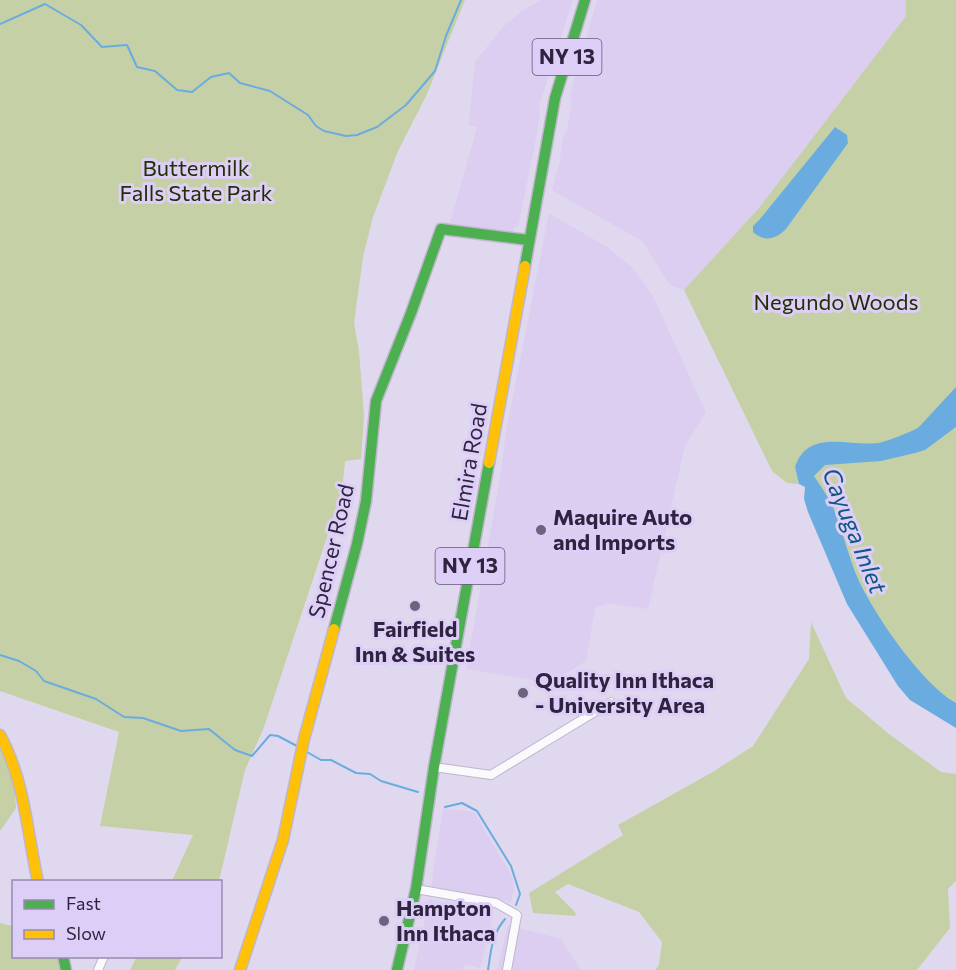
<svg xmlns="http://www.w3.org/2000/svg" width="956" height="970" font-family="Commissioner,sans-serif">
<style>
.built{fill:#dbcef1}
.green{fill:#c5d0a6}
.water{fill:#6aace0}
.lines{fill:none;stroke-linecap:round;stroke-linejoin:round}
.stream{stroke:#6aace0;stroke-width:2}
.street-casing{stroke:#bfb6cd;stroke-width:10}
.fast-casing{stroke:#bfb6cd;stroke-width:13}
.slow-casing{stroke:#bfb6cd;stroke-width:13}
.street{stroke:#faf9fc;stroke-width:8}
.fast{stroke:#4caf50;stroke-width:10}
.slow{stroke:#ffc107;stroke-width:10}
.poi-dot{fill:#6d637c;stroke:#ddcef8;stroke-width:2}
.labels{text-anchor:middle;stroke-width:6;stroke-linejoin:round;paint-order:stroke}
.shield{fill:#ddcef8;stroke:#635776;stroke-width:1.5}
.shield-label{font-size:21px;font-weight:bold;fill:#2f243f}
.park-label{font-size:22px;fill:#242e03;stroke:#ddcef8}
.street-label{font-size:22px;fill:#2f243f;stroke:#ddcef8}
.poi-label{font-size:22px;font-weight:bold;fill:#2f243f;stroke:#ddcef8;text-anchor:start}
.water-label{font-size:24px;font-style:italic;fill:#105782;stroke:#ddcef8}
</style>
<rect width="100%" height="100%" fill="#e0d8ee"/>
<g class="built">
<polygon points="541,0 573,0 539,106 540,114 537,133 518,227 515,226 512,234 450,223 477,127 469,125 475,62 503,27 522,11"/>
<polygon points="597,0 906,0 907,6 906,16 759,208 684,290 670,285 642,241 552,190 560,161 562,140 567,130 572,102 570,95"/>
<polygon points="549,213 607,247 634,269 653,296 706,413 685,445 648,609 608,603 595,608 586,661 550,683 466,669 501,472 506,432"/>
<polygon points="443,808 474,812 512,876 514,889 511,902 431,887"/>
<polygon points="429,899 493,915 480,968 465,964 463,970 414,970"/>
<polygon points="508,925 561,939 581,970 497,970"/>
</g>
<g class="green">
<polygon points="0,0 465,0 427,94 398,151 373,217 363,257 354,323 359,351 364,416 361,459 345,461 342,492 264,727 245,770 219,881 172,881 193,835 100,826 119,732 0,691"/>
<polygon points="906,0 956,0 956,715 922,695 833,545 795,467 799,484 787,483 772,471 684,290 759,208 906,16"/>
<polygon points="811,622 846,698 889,734 941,772 956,774 956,881 948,889 950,928 917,970 655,970 659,965 662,942 639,912 568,884 555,892 575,912 576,916 533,913 529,893 623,835 618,825 711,773 753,746 809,659"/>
<polygon points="0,740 14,781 16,808 0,831"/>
<polygon points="0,923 13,926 14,956 58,957 60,970 0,970"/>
<polygon points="137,956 182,956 182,957 175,970 130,970"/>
</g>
<g class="water">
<path d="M835 127 847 135 848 143 786 229C775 240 764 242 753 232V226L760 219Z"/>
<path d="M956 387V427L925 450 915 453 881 461 825 465 814 476C822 488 830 499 835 512 844 535 849 559 859 581 876 617 922 684 956 703V728L910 700 898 686 847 604 808 512 804 499 805 487 799 484 795 467C808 428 849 447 878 443 886 442 910 432 918 428Z"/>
</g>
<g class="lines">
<g class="stream">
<polyline points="0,24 45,4 81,25 102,47 127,45 137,67 155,71 177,90 192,92 211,77 229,73 240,83 270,91 308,115 316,126 324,131 346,136 357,135 377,127 406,105 435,71 446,36 461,0"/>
<polyline points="0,655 19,661 36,671 44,681 96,699 124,717 143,718 181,731 209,729 235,750 252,756 270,735 278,736 297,746"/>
<polyline points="307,752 321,760 331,760 356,773 370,774 381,781 418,792"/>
<polyline points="445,807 462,803 477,811 511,866 520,894 516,905"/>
<path d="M488 970C491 950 492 934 505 919"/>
</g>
<g class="street-casing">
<g id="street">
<polyline points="434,767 491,775 611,702"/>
<polyline points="416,889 496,903 517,915 507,970"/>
<polyline points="98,970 104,956"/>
</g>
</g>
<g class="fast-casing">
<g id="fast">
<polyline points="525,266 555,98 585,0"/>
<polyline points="334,629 357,544 366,501 376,401 411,313 441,229 528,240"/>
<polyline points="63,956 66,970"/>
<polyline points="397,970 416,889 434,767 489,463"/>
</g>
</g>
<g class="slow-casing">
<g id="slow">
<polyline points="489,463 525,266"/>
<path d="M0 735C25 781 27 832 38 882"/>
<polyline points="240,970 283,840 304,739 334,629"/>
</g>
</g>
<use href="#street" class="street"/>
<use href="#fast" class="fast"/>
<use href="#slow" class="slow"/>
</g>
<g class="poi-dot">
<circle cx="541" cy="530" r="6"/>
<circle cx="415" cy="606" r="6"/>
<circle cx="523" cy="693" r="6"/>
<circle cx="384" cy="921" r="6"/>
</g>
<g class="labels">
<g class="shield">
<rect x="532.5" y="39" width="69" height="36" rx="4.5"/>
<rect x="435.5" y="548" width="69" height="36" rx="4.5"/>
</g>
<g class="shield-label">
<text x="567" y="64">NY 13</text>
<text x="470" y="573">NY 13</text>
</g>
<g class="park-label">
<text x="196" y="176">Buttermilk<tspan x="196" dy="25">Falls State Park</tspan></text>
<text x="836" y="310">Negundo Woods</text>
</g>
<g class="street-label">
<text transform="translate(469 462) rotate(-80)" y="8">Elmira Road</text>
<text transform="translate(331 551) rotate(-77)" y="8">Spencer Road</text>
</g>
<g class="poi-label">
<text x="553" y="525">Maquire Auto<tspan x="553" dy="25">and Imports</tspan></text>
<text x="415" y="637" text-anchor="middle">Fairfield<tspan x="415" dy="25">Inn &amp; Suites</tspan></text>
<text x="535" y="688">Quality Inn Ithaca<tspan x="535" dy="25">- University Area</tspan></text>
<text x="396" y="916">Hampton<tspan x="396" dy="25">Inn Ithaca</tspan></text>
</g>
<g class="water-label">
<text transform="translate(854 531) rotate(68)" y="8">Cayuga Inlet</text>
</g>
</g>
<rect x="12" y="880" width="210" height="78" fill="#ddcef8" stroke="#978aae" stroke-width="1.5"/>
<rect x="24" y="900" width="30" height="9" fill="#4caf50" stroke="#978aae" stroke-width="1.5"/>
<text x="66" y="910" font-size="18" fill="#2f243f">Fast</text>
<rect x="24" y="930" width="30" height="9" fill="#ffc107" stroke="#978aae" stroke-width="1.5"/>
<text x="66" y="940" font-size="18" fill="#2f243f">Slow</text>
</svg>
